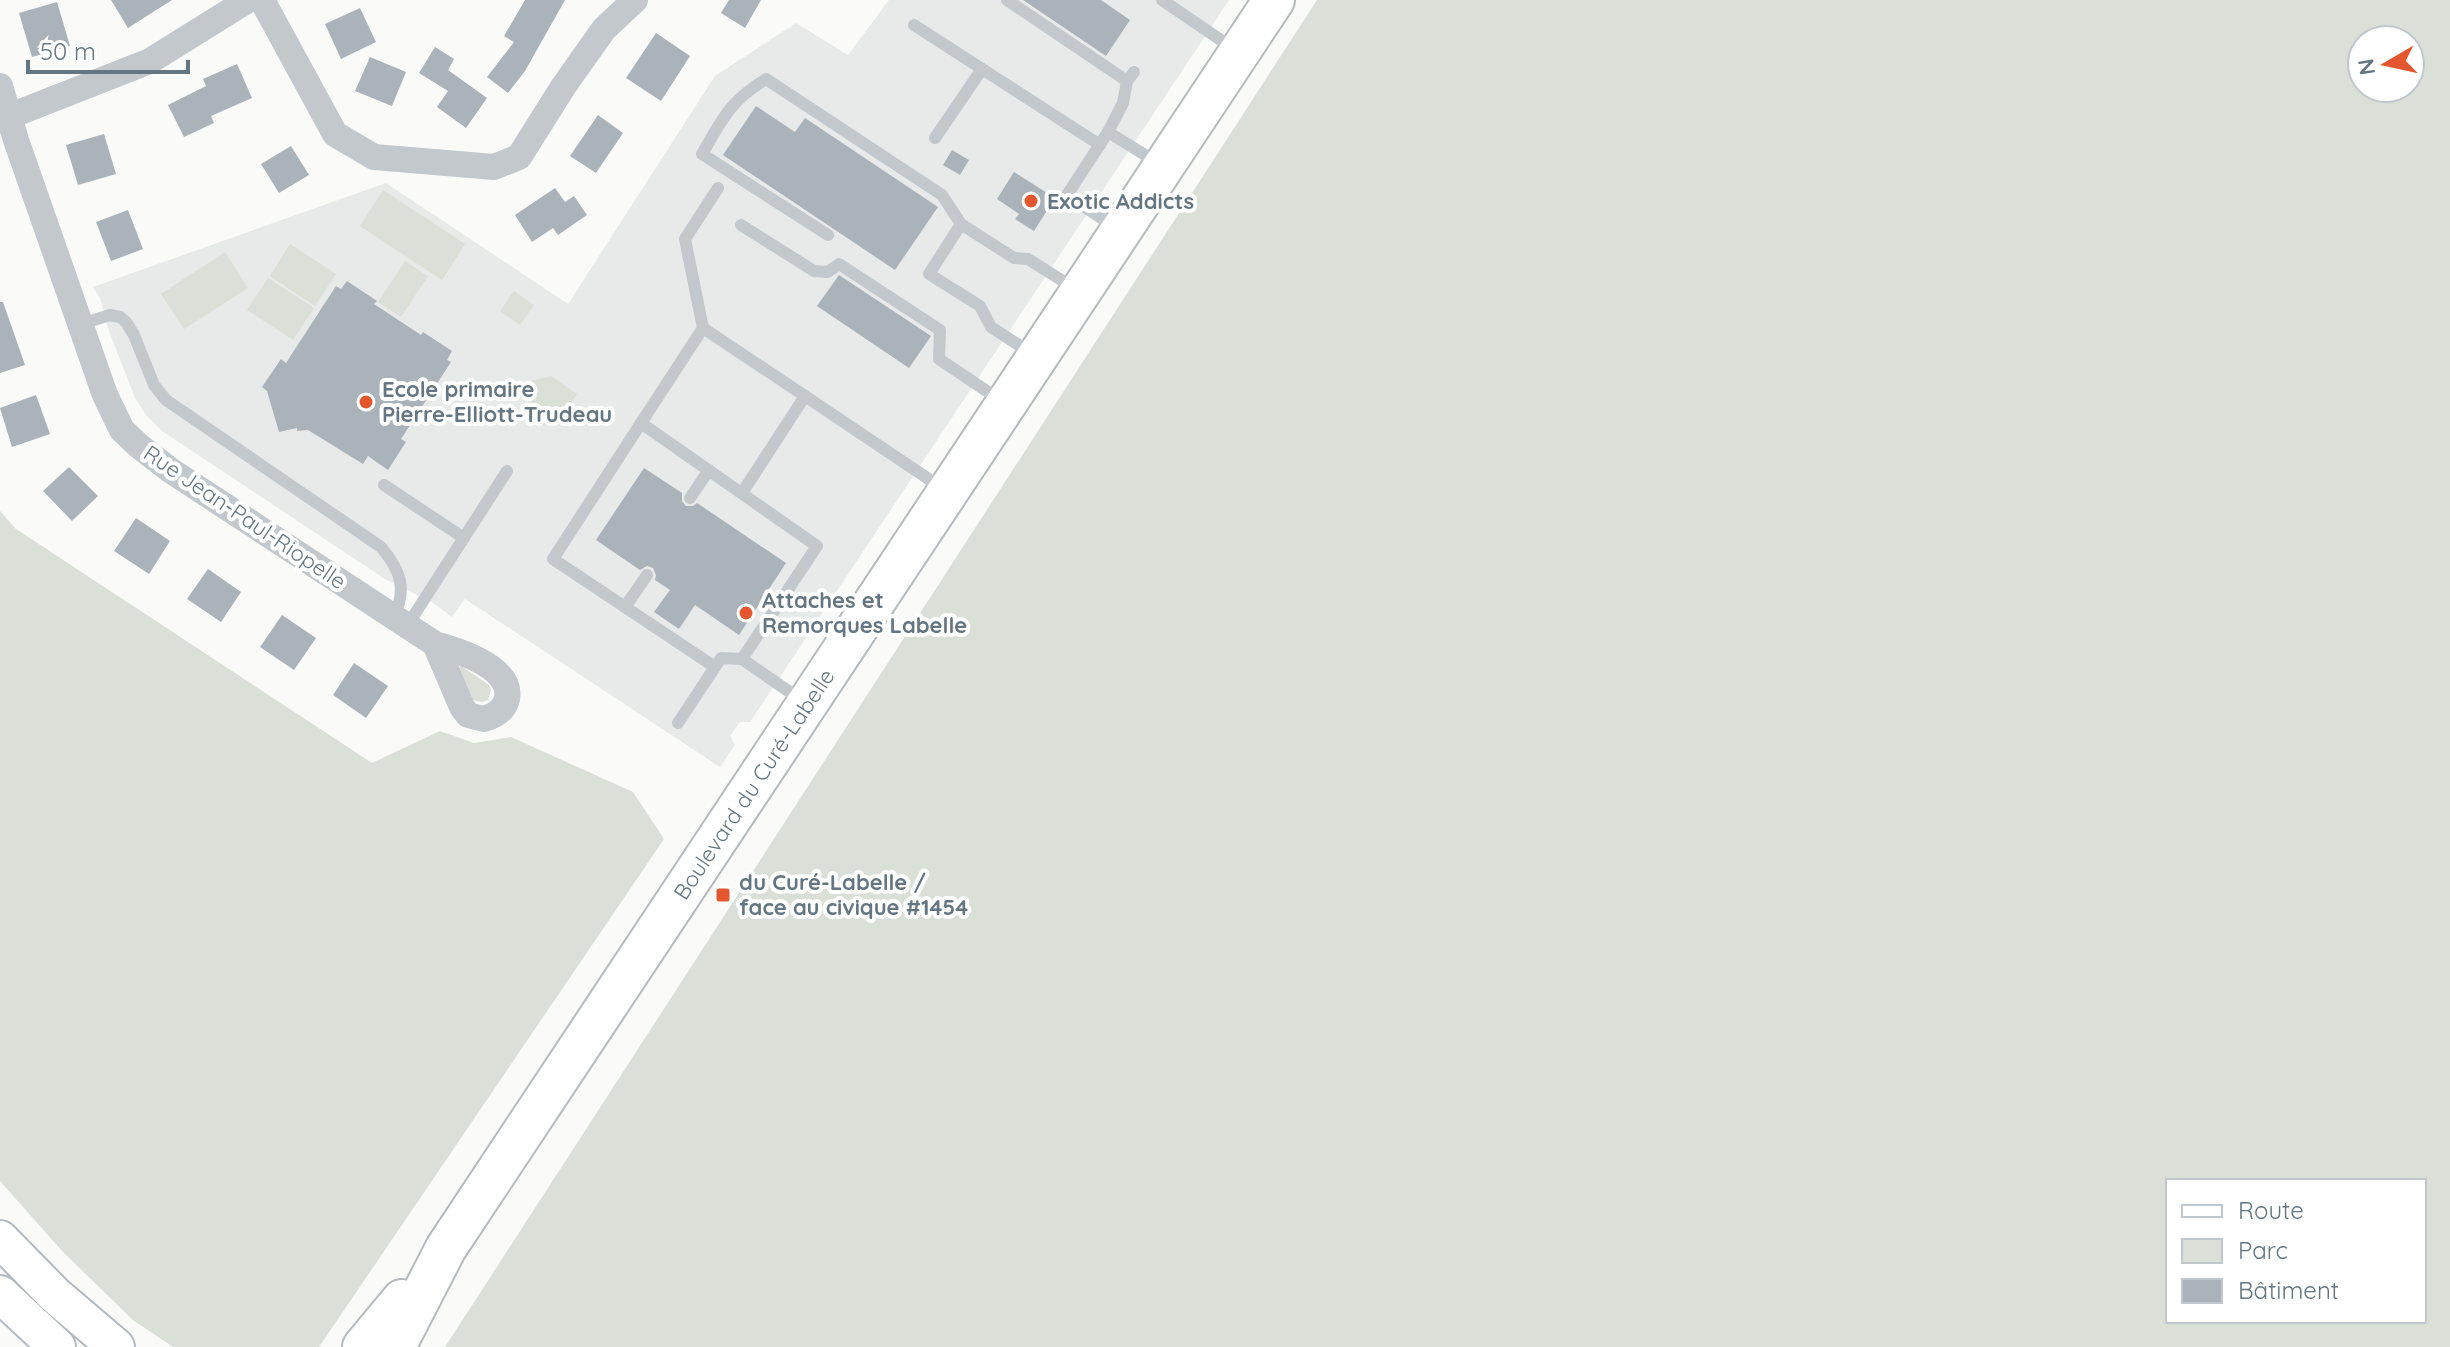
<svg xmlns="http://www.w3.org/2000/svg" width="2450" height="1347" font-family="Quicksand,sans-serif">
<style>
.built{fill:#e8e9e9}
.green{fill:#dadfd7;fill-rule:evenodd}
.building{fill:#aab3b9}
.lines{fill:none;stroke-linecap:round;stroke-linejoin:round}
.secondary-casing{stroke:#b3babf;stroke-width:40}
.primary-casing{stroke:#b5babe;stroke-width:44}
.lane{stroke:#c3c8cc;stroke-width:12}
.street{stroke:#c3c8cc;stroke-width:26}
.secondary{stroke:#fff;stroke-width:36}
.primary{stroke:#fff;stroke-width:40}
.poi-dot{fill:#e4572e;stroke:#fff;stroke-width:3}
.labels{text-anchor:middle;stroke-width:8;stroke-linejoin:round;paint-order:stroke}
.poi-label{font-size:22px;font-weight:bold;fill:#657683;stroke:#fff;text-anchor:start}
.street-label{font-size:22px;fill:#657683;stroke:#fff}
</style>
<rect width="100%" height="100%" fill="#fafaf8"/>
<polygon class="built" points="889,0 1229,0 750,722 740,722 730,736 735,745 720,767 465,599 452,617 433,603 385,579 162,431 146,415 135,398 109,331 100,298 93,287 386,183 568,304 715,76 796,23 848,55"/>
<g class="green">
<path d="M1317 0H2450V1347H445ZM2362 40H2410V88H2362ZM2168 1181H2424V1321H2168Z"/>
<polygon points="383,190 465,244 442,280 360,226"/>
<polygon points="290,244 336,274 315,306 270,276"/>
<polygon points="225,252 248,288 184,329 161,294"/>
<polygon points="405,261 428,276 401,317 378,302"/>
<polygon points="268,278 314,308 293,340 247,310"/>
<polygon points="514,291 534,305 520,325 500,311"/>
<polygon points="551,376 577,394 560,421 536,426 527,382"/>
<polygon points="0,511 16,529 372,763 440,731 474,743 511,737 633,792 664,839 319,1347 173,1347 133,1320 63,1252 0,1181"/>
<polygon points="460,665 489,685 491,690 488,700 482,702 473,700 459,670"/>
</g>
<g class="building">
<polygon points="111,0 172,0 128,28"/>
<polygon points="525,0 565,0 525,71 508,93 487,77 514,42 504,36"/>
<polygon points="729,0 761,0 745,28 721,13"/>
<polygon points="1023,0 1101,0 1130,20 1106,56"/>
<polygon points="57,2 70,46 32,57 19,13"/>
<polygon points="360,8 376,42 341,59 325,24"/>
<polygon points="656,33 690,56 661,101 626,78"/>
<polygon points="435,47 454,59 448,70 487,98 466,128 437,107 448,91 419,73"/>
<polygon points="370,57 406,72 392,106 355,91"/>
<polygon points="237,64 252,98 211,116 214,123 184,137 168,105 206,86 203,79"/>
<polygon points="756,106 795,132 805,118 938,207 895,270 723,155"/>
<polygon points="598,115 623,133 596,173 570,156"/>
<polygon points="104,134 116,174 78,185 66,145"/>
<polygon points="291,146 309,175 279,193 261,164"/>
<polygon points="952,150 969,160 960,175 943,165"/>
<polygon points="1014,172 1055,198 1034,231 1015,219 1019,214 997,199"/>
<polygon points="555,188 565,202 574,196 587,215 558,235 553,228 532,242 515,215"/>
<polygon points="128,210 143,249 111,261 96,222"/>
<polygon points="839,275 931,336 909,368 817,306"/>
<polygon points="347,281 377,301 374,304 421,335 423,332 452,351 447,360 451,362 401,439 406,442 388,470 368,456 363,464 308,430 297,431 297,428 279,432 267,391 262,387 281,359 286,363 336,286 341,289"/>
<polygon points="0,302 3,302 25,365 0,373"/>
<polygon points="36,395 50,434 12,447 0,408"/>
<polygon points="69,467 98,496 72,521 43,491"/>
<polygon points="644,468 682,493 682,501 686,506 693,506 697,503 786,563 739,635 695,605 679,629 654,612 670,590 655,580 656,575 653,568 647,566 640,570 596,540"/>
<polygon points="136,518 170,541 149,574 114,551"/>
<polygon points="208,569 241,592 221,622 187,599"/>
<polygon points="282,615 316,638 294,670 260,647"/>
<polygon points="354,663 388,686 366,718 333,695"/>
</g>
<g class="lines">
<g class="secondary-casing">
<g id="secondary">
<polyline points="0,1239 55,1295 116,1347"/>
<polyline points="0,1294 57,1347"/>
</g>
</g>
<g class="primary-casing">
<g id="primary">
<polyline points="363,1347 402,1300"/>
<path id="s1" d="M395 1347 446 1248 1274 0"/>
</g>
</g>
<g class="lane">
<polyline points="1007,0 1127,81 1134,72"/>
<polyline points="1162,0 1234,49"/>
<polyline points="914,25 1100,145"/>
<polyline points="1108,132 1123,103 1127,81"/>
<polyline points="935,138 982,69"/>
<polyline points="741,225 814,271 828,272 839,264 940,330 939,359 1003,402"/>
<polyline points="1116,228 1067,195 1108,132 1158,163"/>
<path d="M828 235 702 154C723 118 730 101 766 79L942 195 961 224"/>
<path d="M81 324 110 315 120 317 126 322 134 335 154 385 166 400 381 547C401 571 407 588 394 617"/>
<polyline points="703,328 685,239 718,188"/>
<polyline points="1034,355 991,327 980,306 929,274 961,224 1014,258 1028,259 1074,288"/>
<polyline points="805,396 942,488"/>
<polyline points="641,423 703,328 805,396 742,493"/>
<polyline points="384,485 464,538"/>
<polyline points="690,498 709,470"/>
<polyline points="625,607 647,575"/>
<polyline points="407,626 507,471"/>
<polyline points="715,667 553,559 641,423 817,546 742,659 804,702"/>
<polyline points="678,723 721,658 742,659"/>
</g>
<g class="street">
<polyline points="262,0 335,134 374,157 494,167 519,157 563,87 604,29 635,0"/>
<path d="M0 86 16 140 105 395 122 430 139 446 170 470 435 644C457 650 513 667 507 699 504 710 495 716 484 719L468 715 462 707 435 644"/>
<polyline points="0,120 150,61 248,0"/>
</g>
<use href="#secondary" class="secondary"/>
<use href="#primary" class="primary"/>
</g>
<g class="poi-dot">
<circle cx="1031" cy="201" r="8"/>
<circle cx="366" cy="402" r="8"/>
<circle cx="746" cy="613" r="8"/>
<rect x="715" y="887" width="16" height="16" rx="4"/>
</g>
<g class="labels">
<g class="poi-label">
<text x="1047" y="209">Exotic Addicts</text>
<text x="382" y="397">Ecole primaire<tspan x="382" dy="25">Pierre-Elliott-Trudeau</tspan></text>
<text x="762" y="608">Attaches et<tspan x="762" dy="25">Remorques Labelle</tspan></text>
<text x="739" y="890">du Curé-Labelle /<tspan x="739" dy="25">face au civique #1454</tspan></text>
</g>
<g class="street-label">
<text transform="translate(245 517) rotate(34)" y="8">Rue Jean-Paul-Riopelle</text>
<text dy="8" stroke="none"><textPath href="#s1" startOffset="668">Boulevard du Curé-Labelle</textPath></text>
</g>
</g>
<rect x="2166" y="1179" width="260" height="144" fill="#ffffff" stroke="#c1c8cd" stroke-width="2"/>
<rect x="2182" y="1205" width="40" height="12" fill="#ffffff" stroke="#c1c8cd" stroke-width="2"/>
<text x="2238" y="1219" font-size="24" fill="#657683">Route</text>
<rect x="2182" y="1239" width="40" height="24" fill="#dadfd7" stroke="#c1c8cd" stroke-width="2"/>
<text x="2238" y="1259" font-size="24" fill="#657683">Parc</text>
<rect x="2182" y="1279" width="40" height="24" fill="#aab3b9" stroke="#c1c8cd" stroke-width="2"/>
<text x="2238" y="1299" font-size="24" fill="#657683">Bâtiment</text>
<g transform="translate(2386 64) rotate(261)"><circle r="38" fill="#ffffff" stroke="#c1c8cd" stroke-width="2"/>
<path d="M0-6L14 30L0 20L-14 30Z" fill="#e4572e"/>
<text y="-12" font-size="22" font-weight="bold" text-anchor="middle" fill="#657683">N</text>
</g>
<path d="M28 60v12h160v-12" fill="none" stroke="#657683" stroke-width="4"/>
<text x="40" y="60" font-size="24" fill="#657683" stroke="#ffffff" stroke-width="6" paint-order="stroke">50 m</text>
</svg>
